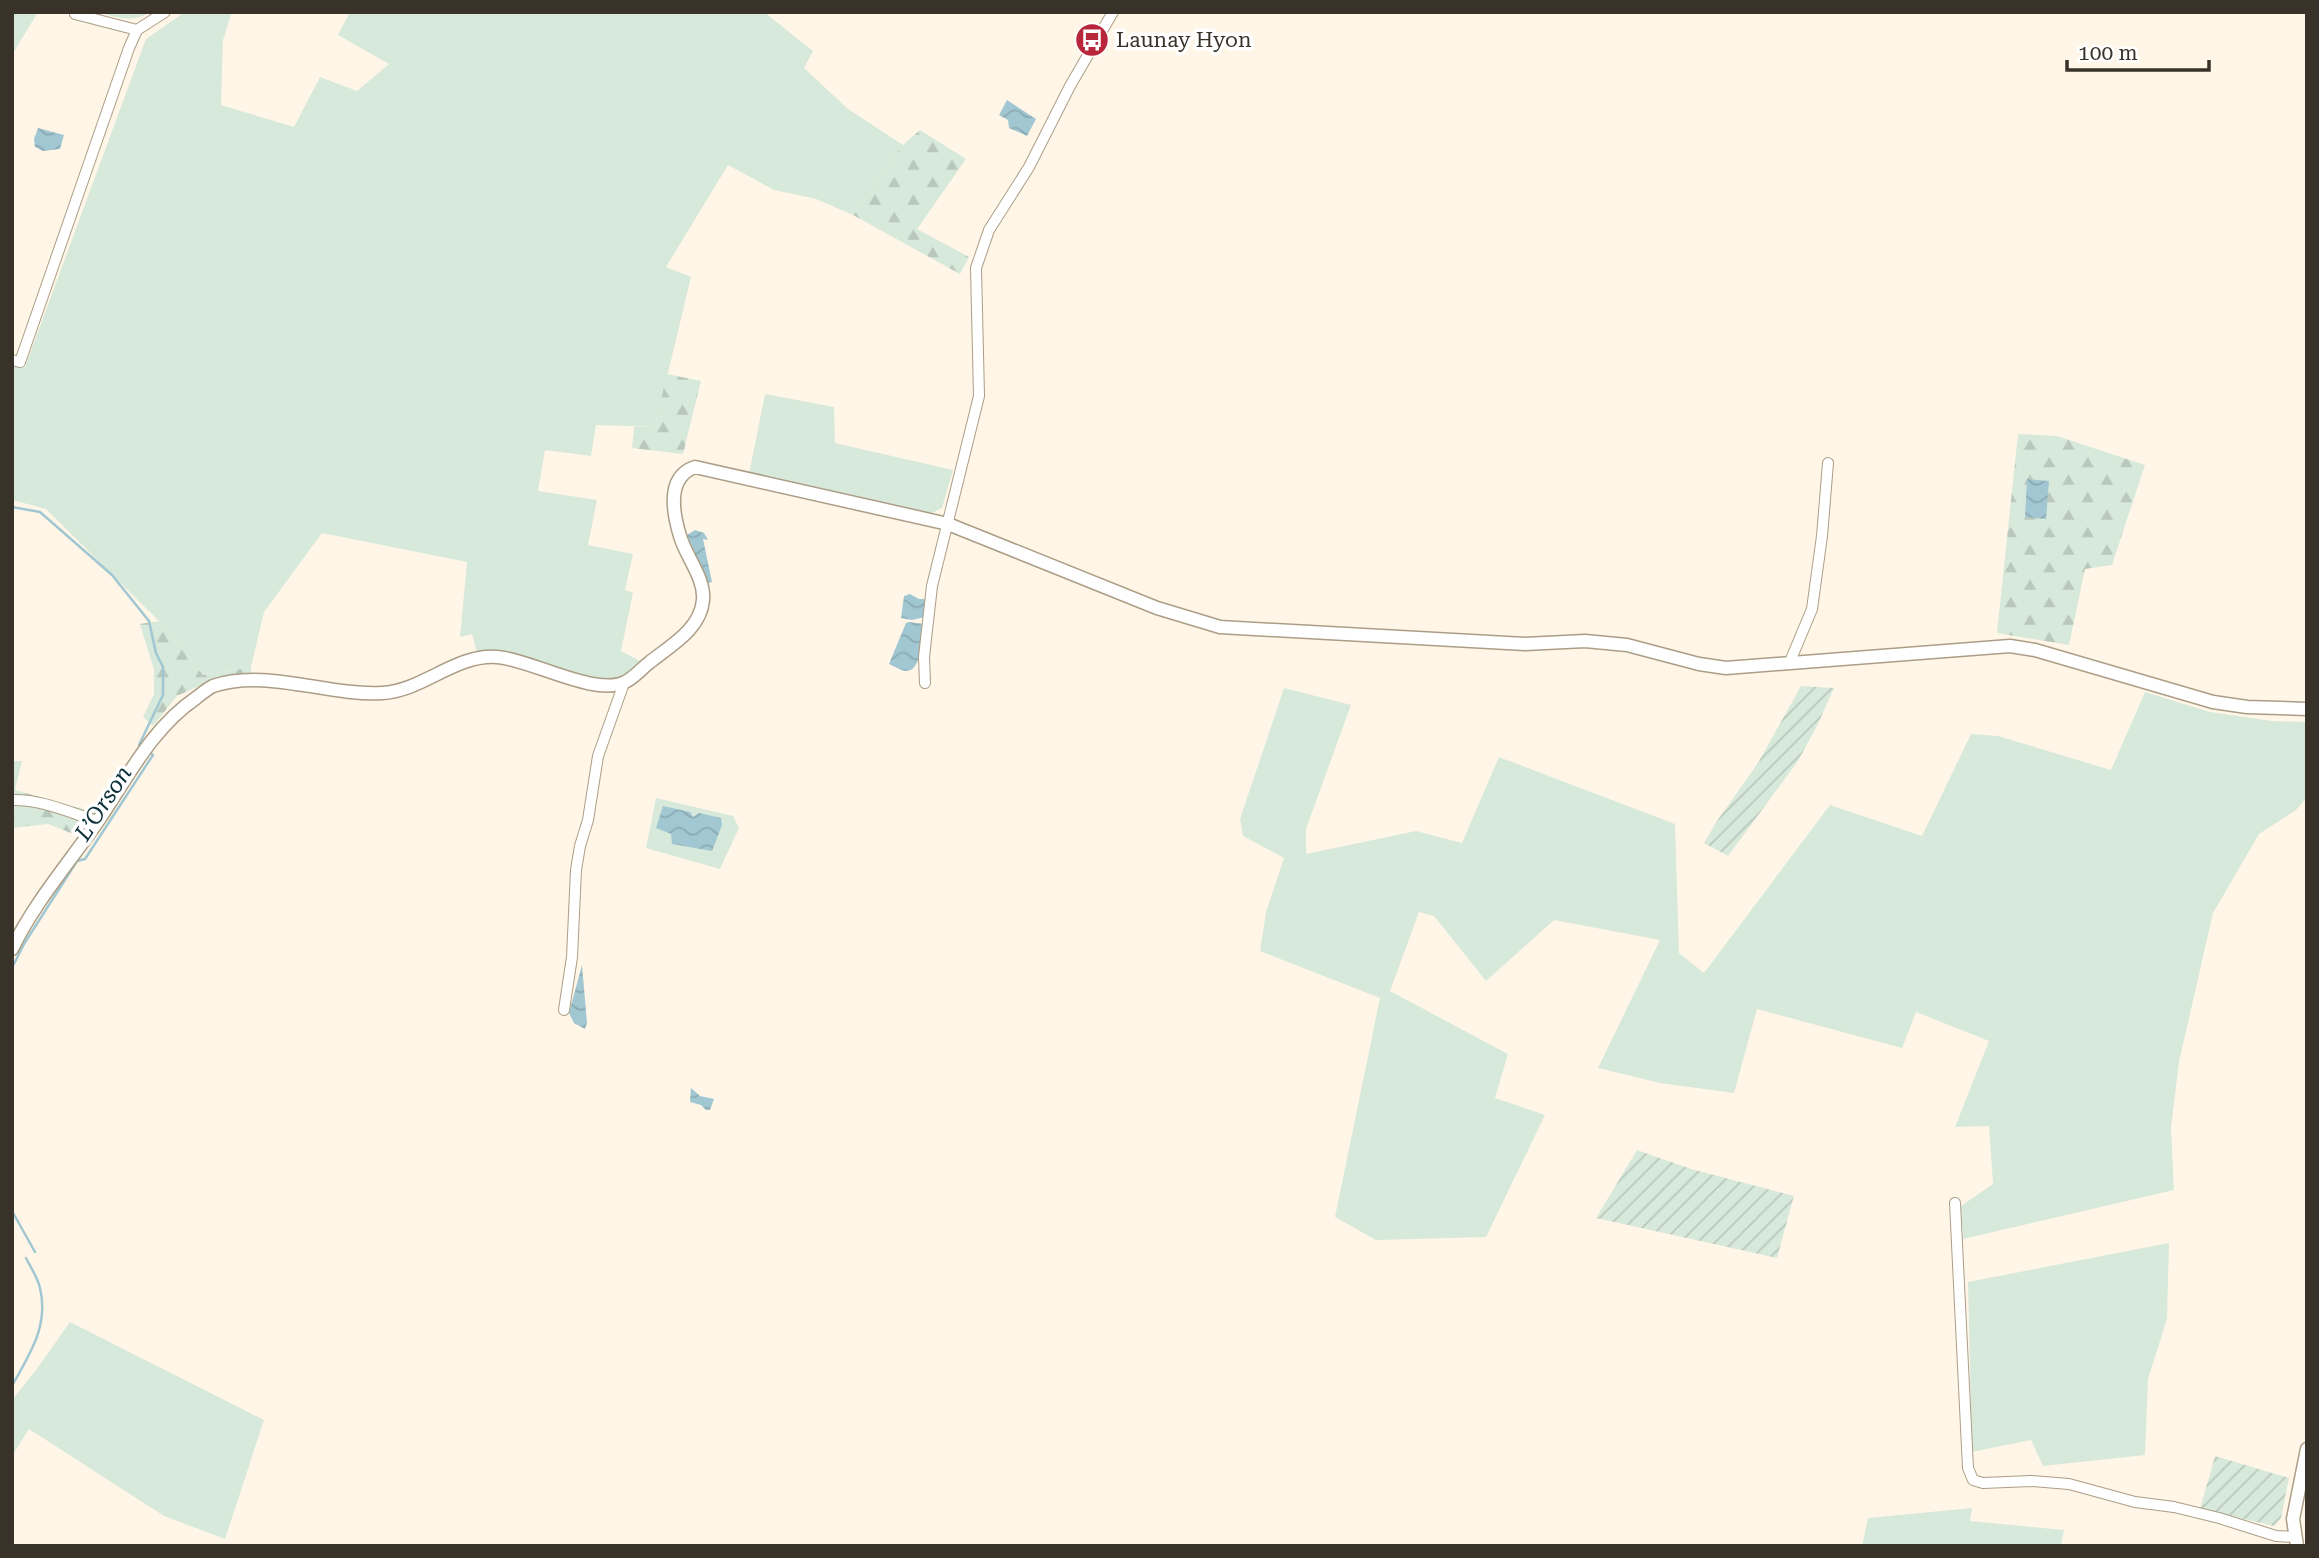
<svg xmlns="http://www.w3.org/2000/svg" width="2319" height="1558" font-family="'Roboto Serif',serif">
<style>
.green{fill:#d7e9db}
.forest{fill:url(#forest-firs)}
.garden{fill:url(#garden-furrows)}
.water{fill:url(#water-waves)}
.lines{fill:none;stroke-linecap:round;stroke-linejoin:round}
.stream{stroke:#a1c7d2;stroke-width:2.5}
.minor-casing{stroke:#ac9e86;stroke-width:12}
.tertiary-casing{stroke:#ac9e86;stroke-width:15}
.minor{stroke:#fff;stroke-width:10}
.tertiary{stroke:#fff;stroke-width:12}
.labels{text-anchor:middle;stroke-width:7;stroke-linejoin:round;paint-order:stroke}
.poi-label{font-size:21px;fill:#383228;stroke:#fff;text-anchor:start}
.water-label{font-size:23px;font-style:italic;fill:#0b303a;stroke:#fff}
</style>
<defs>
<pattern id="forest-firs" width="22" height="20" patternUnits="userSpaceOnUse" patternTransform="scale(1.75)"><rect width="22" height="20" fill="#d7e9db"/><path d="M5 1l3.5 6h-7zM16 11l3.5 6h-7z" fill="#b9c8bc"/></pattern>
<pattern id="garden-furrows" width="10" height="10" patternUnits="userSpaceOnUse" patternTransform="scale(1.75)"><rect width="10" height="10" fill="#d7e9db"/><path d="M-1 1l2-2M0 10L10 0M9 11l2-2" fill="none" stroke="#b9c8bc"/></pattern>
<pattern id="water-waves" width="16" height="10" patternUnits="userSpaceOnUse" patternTransform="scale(1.75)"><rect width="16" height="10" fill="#a1c7d2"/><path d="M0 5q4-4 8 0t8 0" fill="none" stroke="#8babb4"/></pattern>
</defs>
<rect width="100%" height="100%" fill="#fff6e7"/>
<g class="green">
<polygon points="12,12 38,12 12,55"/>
<path d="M97 12H150C132 24 117 17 97 12Z"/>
<polygon points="185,12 232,12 223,40 221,105 294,127 320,77 357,91 389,64 338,35 350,12 764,12 813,51 804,68 848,109 903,145 853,215 816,199 774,190 728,165 666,267 691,277 655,427 596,425 591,456 545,450 538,491 597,500 588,545 633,554 625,590 633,593 621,651 642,662 621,677 590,680 477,653 472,634 460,637 467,562 322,533 264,612 251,667 203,675 159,621 46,509 12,500 12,366 25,367 146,39"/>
<polygon points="765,394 834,407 835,443 953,470 942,508 930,514 749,474"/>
<polygon points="1284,688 1351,705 1306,829 1306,854 1416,831 1462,843 1499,757 1675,824 1679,953 1704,973 1830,805 1922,836 1971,734 1998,736 2111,770 2145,692 2210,712 2272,721 2307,722 2307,797 2296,810 2259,834 2213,913 2179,1062 2171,1128 2174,1190 1963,1239 1961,1206 1993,1184 1989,1126 1955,1127 1989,1041 1916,1012 1902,1048 1757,1009 1734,1093 1660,1083 1598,1068 1660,940 1554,920 1486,981 1434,916 1419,912 1390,991 1508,1054 1495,1098 1545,1115 1486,1237 1376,1240 1335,1217 1380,998 1260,951 1266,912 1284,858 1243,836 1240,819"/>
<polygon points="656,798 733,816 739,828 720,869 646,848"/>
<polygon points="2169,1243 2167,1319 2148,1379 2145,1455 2043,1466 2031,1440 1972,1452 1968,1282"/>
<polygon points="70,1322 264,1420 225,1539 164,1516 29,1429 12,1456 12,1400 36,1370"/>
<polygon points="1972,1508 1970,1521 2064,1530 2061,1546 1862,1546 1868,1518"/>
</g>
<g class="forest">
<polygon points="920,130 966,159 917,229 969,257 960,274 853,215 903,145"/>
<polygon points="667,374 701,381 683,454 632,448 634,427 655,427"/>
<polygon points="2018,434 2057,436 2145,465 2112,565 2085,569 2069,645 1997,633"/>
<polygon points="159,621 203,675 251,667 251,676 203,684 177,696 153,726 143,717 154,694 154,670 140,624"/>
<polygon points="12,761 22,761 15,790 94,812 76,835 48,824 12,828"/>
</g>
<g class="garden">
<polygon points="1801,686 1834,688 1818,724 1798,761 1728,856 1704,843 1717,821 1758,763"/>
<polygon points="1637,1150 1691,1169 1794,1196 1777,1258 1596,1218"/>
<polygon points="2215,1456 2289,1478 2281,1518 2274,1526 2200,1509"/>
</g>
<g class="water">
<polygon points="1007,100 1036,119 1027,136 1009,128 1008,120 999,115"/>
<polygon points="38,128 64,135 60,149 43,151 35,147 34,139"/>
<polygon points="2027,479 2049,481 2046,519 2025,517"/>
<polygon points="695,530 704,533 708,540 703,539 712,582 708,583 687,535"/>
<polygon points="910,594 919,599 928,599 925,617 912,620 901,618 904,596"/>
<path d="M909 622 924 624C922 636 922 672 906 671 901 671 894 666 889 664L906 623Z"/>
<polygon points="663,806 690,812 693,817 699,813 721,818 722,825 712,851 672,844 671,834 656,828"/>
<polygon points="582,965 587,1023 585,1029 574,1023 569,1013"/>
<polygon points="691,1088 700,1096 714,1099 710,1110 706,1110 701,1105 690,1102"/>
</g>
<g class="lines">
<g class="stream">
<polyline points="12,507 40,512 112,575 149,621 156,653 163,667 163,695 139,745 140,746"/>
<polyline points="12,968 24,944 77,861 85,859 153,755 149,752"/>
<polyline points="12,1211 35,1252"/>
<path d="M12 1386C30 1353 49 1326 40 1288 38 1278 31 1268 26 1258"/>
</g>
<g class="minor-casing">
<g id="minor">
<polyline points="75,14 137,30"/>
<polyline points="12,360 20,362 129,48 137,30 165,12"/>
<polyline points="1789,664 1812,609 1822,536 1828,463"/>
<polyline points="925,683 924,657 932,586 979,396 976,268 989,230 1029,167 1070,86 1113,12"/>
<path d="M12 800C41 799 71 813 97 821"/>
<polyline points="564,1010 572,957 576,870 580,846 588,820 598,756 624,683"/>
<polyline points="1955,1203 1968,1468 1973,1480 1983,1483 2031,1481 2069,1484 2135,1502 2174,1507 2219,1518 2276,1536 2295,1537"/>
</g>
</g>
<g class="tertiary-casing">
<g id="tertiary">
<path d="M12 949C34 903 69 863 98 821 128 777 151 729 196 698 201 694 207 689 213 686 265 668 328 696 382 693 423 691 455 654 497 657 530 659 595 697 625 682 634 678 642 668 650 662 670 646 701 629 703 600 705 578 686 557 680 536 673 513 666 477 695 467L948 524 1157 608 1220 627 1525 644 1585 641 1627 645 1699 664 1726 668 2010 646 2035 650 2213 702 2247 707 2307 709"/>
<polyline points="2297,1546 2293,1519 2307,1449"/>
</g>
</g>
<use href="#minor" class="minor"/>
<use href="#tertiary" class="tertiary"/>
</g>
<defs>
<g id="bus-disc" transform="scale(1.75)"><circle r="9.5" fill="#b7263b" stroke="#fff"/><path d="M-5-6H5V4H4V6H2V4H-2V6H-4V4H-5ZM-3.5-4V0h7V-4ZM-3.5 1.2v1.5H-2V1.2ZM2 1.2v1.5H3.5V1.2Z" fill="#fff"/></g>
</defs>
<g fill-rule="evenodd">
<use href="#bus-disc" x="1092" y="40"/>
</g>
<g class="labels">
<g class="poi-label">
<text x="1116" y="47">Launay Hyon</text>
</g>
<g class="water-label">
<text transform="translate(103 803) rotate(-57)" y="8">L’Orson</text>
</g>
</g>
<rect width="2319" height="1558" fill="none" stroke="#383228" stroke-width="28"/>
<path d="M2067 60v10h142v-10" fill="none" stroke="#383228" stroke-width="3.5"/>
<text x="2078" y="60" font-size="21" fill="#383228" stroke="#ffffff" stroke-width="5" paint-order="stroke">100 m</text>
</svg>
